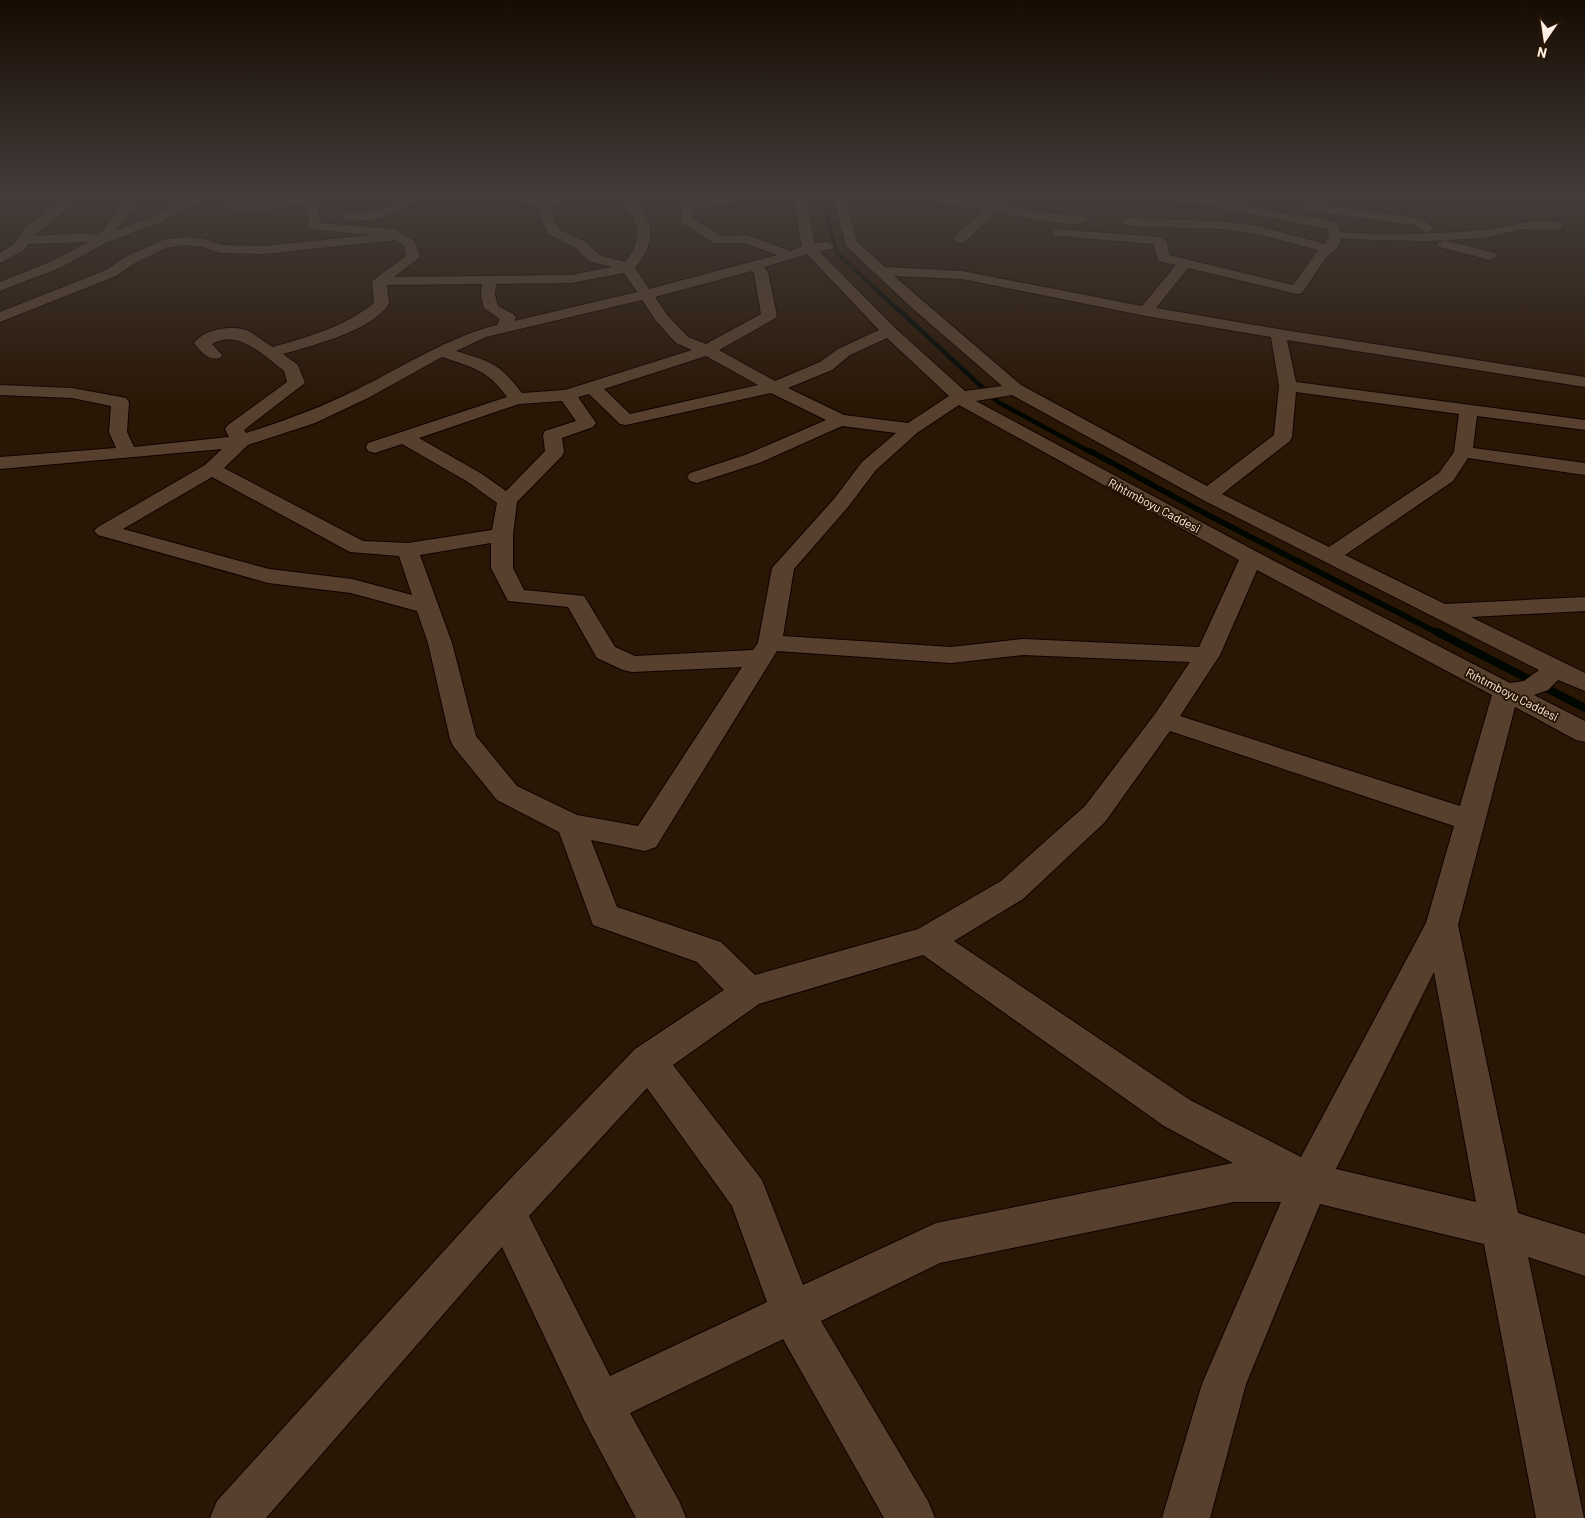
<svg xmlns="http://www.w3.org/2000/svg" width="1585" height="1518" font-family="Barlow,sans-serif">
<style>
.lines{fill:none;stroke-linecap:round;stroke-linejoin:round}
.stream-far3{stroke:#000600;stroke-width:4}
.stream-far2{stroke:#000600;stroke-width:4.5}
.stream-far1{stroke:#000600;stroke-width:5.5}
.stream{stroke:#000600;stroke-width:8}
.minor-casing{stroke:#110200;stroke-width:2}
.minor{fill:#57412e;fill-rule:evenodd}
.labels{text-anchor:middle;stroke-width:4;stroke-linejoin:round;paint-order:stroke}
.far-street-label{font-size:12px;fill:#fff1e5;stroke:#291604}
</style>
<rect width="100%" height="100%" fill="#291604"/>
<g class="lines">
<polyline class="stream-far3" points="822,196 836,252 898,310"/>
<polyline class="stream-far2" points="897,308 998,402 1092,453"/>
<polyline class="stream-far1" points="1090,451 1206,514 1440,634"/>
<polyline class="stream" points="1437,632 1585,708"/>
<g class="minor-casing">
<g id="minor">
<polygon points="65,196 77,196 78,200 34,236 81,233 99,235 129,196 141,196 116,230 152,217 177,202 197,196 203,200 201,203 185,208 160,223 107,242 62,267 0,291 0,282 52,261 88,242 28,244 24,250 0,263 0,253 14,244 27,226 66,199"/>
<path d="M234 196H247L239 204 243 206 306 196H336L334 199 315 202 321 219 320 223 394 229 415 241 420 257 394 277 571 275 612 267 589 261 576 248 548 234 537 206C526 201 507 202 500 196H535L543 200 558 196H576L574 199 549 206 558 229 586 242 599 255 625 262C638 247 642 228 629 211 625 205 619 201 615 196H628C656 219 657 241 635 268L649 289 777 255 745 243H714L682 223 680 220 683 204 727 196H751L745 200 693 210 692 218 722 236 747 235 790 251 802 246 793 196H805L815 243 827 242 834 246 832 249 819 251 895 328 965 391 1002 386 912 308 846 246 833 196H845L857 242 885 267 962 271 1142 306 1176 265 1158 261 1154 244 1059 236 1054 235 1053 232 1054 229 1160 237 1167 241 1169 255 1293 285 1318 250 1261 235 1221 229 1127 226 1121 222 1127 218 1221 221 1262 227 1325 244 1329 235 1328 229 1195 203 1119 200 1113 196H1197L1282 213 1324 219 1338 224 1341 232C1388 236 1436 234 1482 230 1510 228 1531 216 1561 223L1563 226 1557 230 1523 229 1485 238 1426 241 1341 239 1338 247 1325 259 1302 293 1297 294 1188 268 1156 308 1278 329 1585 377V387L1287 340 1296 382 1585 420V430L1477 416 1473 448 1585 463V475L1468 458 1453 481 1345 555 1445 604 1585 597V611L1471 617 1585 673V691L1558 680 1548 690 1534 695 1585 721V742L1576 740 1515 707 1458 925 1518 1213 1585 1234V1276L1528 1257 1584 1518H1536L1484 1244 1320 1204 1246 1384 1210 1518H1162L1202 1384 1281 1202H1234L940 1263 821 1321 928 1501 935 1518H884L783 1339 630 1413 679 1501 686 1518H636L584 1420 502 1247 266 1518H210L217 1501 492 1198 635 1049 724 990 697 962 593 925 559 832 497 800 453 746 450 739 428 643 417 611 351 593 268 583 98 535 94 531 98 527 205 465 222 449 0 469V457L116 448 109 432 111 406 72 398 0 395V385L72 388 126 398 129 402 127 432 134 447 229 437 225 429 228 425 287 382 284 371C264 356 238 328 212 344L222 355 220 358C208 361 201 352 194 343 204 329 231 325 246 330 255 334 264 342 273 347 308 337 346 326 374 303L372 281 406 256 404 246 396 240 264 254 220 253 202 247 185 245 166 248 135 263 116 276 0 322V312L106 270 125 257 163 240 185 237 204 239 222 245 264 246 371 235 309 229 307 226 309 219 304 204 241 214 225 204ZM807 254 879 330 838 349 820 362 775 381 719 350 774 319 777 316 768 272 764 267ZM752 271 754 273 761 314 706 344 688 337 668 316 655 297ZM624 273 637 292 514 321 516 317 513 314 498 306 495 295 496 284 571 283ZM894 276 962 279 1146 316 1271 337 1279 386 1274 435 1207 486 1021 385ZM482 284 481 295 484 308 500 319 497 325C446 338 403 367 356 390 320 408 284 421 246 433L244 430 305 383 298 365 283 354C314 345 371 331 389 304L387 285ZM642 300 657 322 676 343 692 350 565 390 522 393C499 363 491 362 456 351L486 337ZM887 338 949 396 908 423 844 415 788 388 832 370 850 355ZM706 356 758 385 630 414 604 389ZM442 357C472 367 488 370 507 397L368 443 366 447 368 451 375 453 402 444 468 482 497 503 492 530 408 543 363 541 224 468 248 445 315 423 368 398ZM1296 392 1459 414 1454 452 1439 473 1329 547 1222 494 1290 441 1292 437ZM771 393 826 420 745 455 690 473 687 477 690 481 697 483 759 463 842 426 896 433 862 462 834 499 772 568 758 643 753 650 635 656 615 647 584 596 524 590 513 568V535L517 502 562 456 564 452 562 438 593 427 596 423 578 397 589 394 620 424 626 425ZM1012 395 1201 499 1539 670 1524 681 1510 683 1259 553 976 401ZM562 401 576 421 545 431 543 435 545 451 506 491 482 474 419 438 519 404ZM959 405 1239 560 1199 647 1023 639 951 647 783 636 794 569 848 507 876 470 917 433ZM212 477 350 552 399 556 412 595 352 579 269 569 123 529ZM491 543V568L508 601 568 607 597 658 623 670 632 672 742 667 638 826 577 815 517 786 476 736 452 643 420 555ZM1257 570 1492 695 1460 806 1180 716 1220 655ZM777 651 951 663 1023 655 1190 662 1155 714 1085 806 1001 881 918 929 755 975 721 942 617 907 591 840 645 851 656 847ZM1170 731 1454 826 1426 923 1301 1157 1190 1100 954 941 1023 899 1105 822ZM923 955 1164 1126 1233 1163 936 1223 803 1285 762 1180 673 1065 759 1004ZM1434 972 1476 1202 1336 1169ZM647 1088 732 1206 767 1302 610 1376 529 1216Z"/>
<polygon points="408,196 471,196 465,200 419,200 380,219 348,221 342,217 348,213 377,211"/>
<path d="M919 196C964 194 1009 208 1053 214 1063 215 1083 212 1090 220 1081 231 1012 215 996 212L965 242 960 243 953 239 955 236 984 210 925 200Z"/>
<polygon points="1306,203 1419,218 1423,219 1433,229 1427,233 1415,225 1302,210 1300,207 1302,204"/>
<polygon points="1444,240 1495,253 1497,256 1490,260 1439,247 1437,244"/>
</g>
</g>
<use href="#minor" class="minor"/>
</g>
<linearGradient id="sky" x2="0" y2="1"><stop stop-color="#170c02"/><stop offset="0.48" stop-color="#433c3a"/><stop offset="1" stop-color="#433c3a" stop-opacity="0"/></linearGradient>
<rect width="1585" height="408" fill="url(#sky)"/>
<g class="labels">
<g class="far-street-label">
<text transform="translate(1154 506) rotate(28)" y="4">Rıhtımboyu Caddesi</text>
<text transform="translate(1512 695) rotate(27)" y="4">Rıhtımboyu Caddesi</text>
</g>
</g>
<g transform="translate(1545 40) rotate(193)" stroke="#291604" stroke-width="4" paint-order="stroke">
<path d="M0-4L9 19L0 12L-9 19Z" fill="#fff1e5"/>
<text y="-8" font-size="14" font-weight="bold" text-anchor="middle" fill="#fff1e5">N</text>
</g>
</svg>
